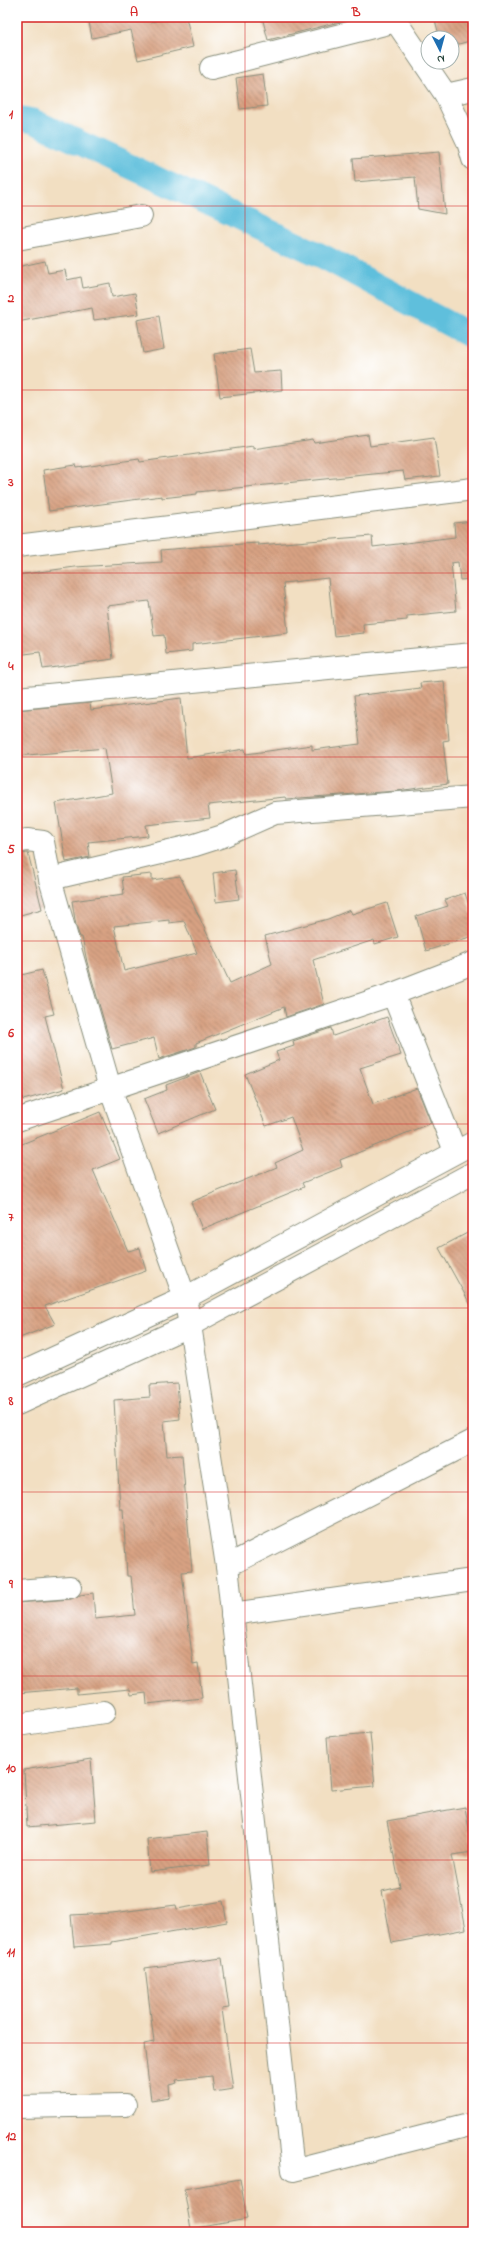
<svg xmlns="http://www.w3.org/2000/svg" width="490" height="2249" font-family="'Indie Flower',sans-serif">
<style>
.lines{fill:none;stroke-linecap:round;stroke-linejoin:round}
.canal{stroke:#5ebfdc;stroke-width:25}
.building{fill:url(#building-back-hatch);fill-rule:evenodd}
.street-casing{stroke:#888e7b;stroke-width:24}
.secondary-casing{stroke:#888e7b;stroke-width:24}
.street{stroke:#fff;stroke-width:22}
.secondary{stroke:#fff;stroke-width:22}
.grid{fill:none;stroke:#d62828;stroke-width:1;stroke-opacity:0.55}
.neatline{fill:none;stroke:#d62828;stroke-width:1.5}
.grid-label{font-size:13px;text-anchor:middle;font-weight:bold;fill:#d62828}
</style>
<defs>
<pattern id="building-back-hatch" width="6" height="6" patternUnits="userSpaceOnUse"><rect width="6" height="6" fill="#d8a283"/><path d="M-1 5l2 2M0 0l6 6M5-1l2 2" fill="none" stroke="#af856c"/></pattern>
</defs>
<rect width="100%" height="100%" fill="#fff"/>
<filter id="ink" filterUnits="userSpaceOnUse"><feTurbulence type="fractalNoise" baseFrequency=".025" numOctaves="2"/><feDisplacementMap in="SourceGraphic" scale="8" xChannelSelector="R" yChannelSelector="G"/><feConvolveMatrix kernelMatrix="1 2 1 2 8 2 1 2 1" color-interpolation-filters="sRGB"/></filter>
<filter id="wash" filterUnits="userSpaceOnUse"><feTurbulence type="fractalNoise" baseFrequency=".012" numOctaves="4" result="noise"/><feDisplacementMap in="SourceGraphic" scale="16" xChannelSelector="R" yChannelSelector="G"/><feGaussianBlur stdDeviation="0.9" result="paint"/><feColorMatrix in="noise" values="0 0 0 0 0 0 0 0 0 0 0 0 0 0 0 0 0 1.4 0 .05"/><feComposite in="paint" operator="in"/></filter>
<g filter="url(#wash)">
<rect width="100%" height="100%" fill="#f2dfc2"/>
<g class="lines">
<polyline class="canal" points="17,118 33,121 324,257 473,337"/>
</g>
<g id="blocks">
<g class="building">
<polygon points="88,17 150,17 151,22 172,17 186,17 193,47 138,60 131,30 92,38"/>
<polygon points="262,17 343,17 343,21 268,40"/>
<polygon points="434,17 473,17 473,40 452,46 452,38 440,38"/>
<polygon points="263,74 267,106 240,109 236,78"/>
<polygon points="439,152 445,214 418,209 415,177 355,182 353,159"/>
<polygon points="45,261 48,273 65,270 67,280 81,277 83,288 110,283 112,297 135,293 139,314 94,320 92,308 17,322 17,267"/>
<polygon points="159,316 164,349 143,353 137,320"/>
<polygon points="250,349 254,373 281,371 282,390 220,397 214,354"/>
<polygon points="368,435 370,446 434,437 440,476 405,480 403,471 197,492 197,494 162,498 162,496 49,511 43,470 76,465 77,468 139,459 140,462 253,446 253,449 313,440 314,443"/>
<polygon points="473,521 473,579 460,580 458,562 451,563 456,611 407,616 407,620 363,624 364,633 334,636 328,578 283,583 288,633 192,644 192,651 166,654 164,635 154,636 149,601 107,606 113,659 43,669 40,652 17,655 17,575 75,567 162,562 161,550 197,547 258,543 258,545 372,536 373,547 455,537 454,523"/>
<polygon points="444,681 449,740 443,741 448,784 397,791 286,799 285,797 208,805 210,818 146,825 148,836 88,842 90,857 66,862 56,803 112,793 105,748 17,756 17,710 90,703 91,710 181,698 187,758 245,749 246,754 312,745 312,750 360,744 354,696 421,688 420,683"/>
<polygon points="28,853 42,909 17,916 17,854"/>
<polygon points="235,870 239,899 216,902 213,873"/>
<path d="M152 874V880L180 876 230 983 272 964 265 936 328 919 350 910 352 914 387 903 398 937 375 944 374 940 313 960 324 1004 286 1017 284 1007 196 1043V1047L159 1059 154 1038 112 1049 87 962 82 937H80L76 926 72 901 124 894 122 877ZM169 920V923L184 921 197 953 124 971 114 926Z"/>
<polygon points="465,893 473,918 473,936 426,951 416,916 448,906 445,900"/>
<polygon points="42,970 54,1014 45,1016 64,1089 23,1100 17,1076 17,976"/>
<polygon points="387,1017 401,1055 360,1068 373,1104 417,1088 431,1123 340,1160 342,1167 302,1183 304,1187 202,1229 191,1202 277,1167 275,1163 303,1150 291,1117 266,1126 245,1074 279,1060 276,1052 294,1046 293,1041 331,1028 333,1036"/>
<polygon points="200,1072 215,1109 158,1133 144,1099 167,1090 166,1085"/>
<polygon points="100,1112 120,1159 93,1170 128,1251 140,1248 146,1271 45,1306 55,1324 17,1339 17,1146"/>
<polygon points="473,1230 473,1309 439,1248"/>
<polygon points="177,1383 180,1419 164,1421 167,1456 182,1455 192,1571 182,1572 193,1664 198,1663 202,1698 147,1704 146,1693 131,1695 130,1689 77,1694 77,1688 17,1693 17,1603 71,1599 80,1595 93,1593 95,1619 135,1615 131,1576 127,1576 123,1509 120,1509 114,1400 150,1397 149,1385"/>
<polygon points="370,1733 375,1786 331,1790 327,1737"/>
<polygon points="91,1759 96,1821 27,1827 24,1770"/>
<polygon points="465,1807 473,1852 452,1855 466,1929 392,1943 382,1891 400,1887 387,1821"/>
<polygon points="207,1832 210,1865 150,1872 147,1839"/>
<polygon points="223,1901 227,1922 112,1942 112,1944 74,1947 71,1915 112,1913 176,1905 177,1909"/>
<polygon points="222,1958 229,2008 222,2009 233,2089 214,2092 212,2076 176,2080 177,2083 169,2085 170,2097 151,2100 144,2044 154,2042 145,1968"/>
<polygon points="240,2179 247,2219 191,2229 184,2189"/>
</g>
</g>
</g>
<g filter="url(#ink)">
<use href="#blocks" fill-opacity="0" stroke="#888e7b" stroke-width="1"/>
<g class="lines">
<g class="street-casing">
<g id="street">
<polyline points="393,17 446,95 468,142 473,159"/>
<polyline points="211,68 396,21"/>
<polyline points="446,95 473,89"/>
<polyline points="17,239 141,216"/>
<polyline points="17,546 473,489"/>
<polyline points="17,698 473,654"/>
<polyline points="17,842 27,840 43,842 50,879 110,1088 185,1298 190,1325 227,1566 293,2170 473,2124"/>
<polyline points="50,879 195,845 223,836 275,813 473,797"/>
<polyline points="393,994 473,963"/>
<polyline points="17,1120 393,994 455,1151"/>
<polyline points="227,1566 473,1441"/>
<polyline points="17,1591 70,1587"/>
<polyline points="232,1614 473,1580"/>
<polyline points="17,1725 104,1712"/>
<polyline points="17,2107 125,2105"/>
</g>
</g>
<g class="secondary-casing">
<g id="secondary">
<polyline points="17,1375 185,1298 473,1143"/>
<polyline points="17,1404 190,1325 473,1173"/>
</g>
</g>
<use href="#street" class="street"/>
<use href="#secondary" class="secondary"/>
</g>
</g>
<path class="grid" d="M245 17V2232M17 206H473M17 390H473M17 573H473M17 757H473M17 941H473M17 1124H473M17 1308H473M17 1492H473M17 1676H473M17 1860H473M17 2043H473"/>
<rect width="490" height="2249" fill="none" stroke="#fff" stroke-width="44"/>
<g transform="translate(440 50) rotate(174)"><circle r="19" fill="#ffffff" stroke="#a5b1ae"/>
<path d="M0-3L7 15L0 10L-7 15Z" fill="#1f6fb2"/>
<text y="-6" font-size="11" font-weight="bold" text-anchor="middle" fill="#1f3d34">N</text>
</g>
<rect x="22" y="22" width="446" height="2205" class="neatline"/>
<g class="grid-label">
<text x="134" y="16">A</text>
<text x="356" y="16">B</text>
<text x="11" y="118">1</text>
<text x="11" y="302">2</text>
<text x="11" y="486">3</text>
<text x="11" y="670">4</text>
<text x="11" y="853">5</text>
<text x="11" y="1037">6</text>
<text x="11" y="1221">7</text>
<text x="11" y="1405">8</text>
<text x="11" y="1588">9</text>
<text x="11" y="1772">10</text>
<text x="11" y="1956">11</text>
<text x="11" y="2140">12</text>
</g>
</svg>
